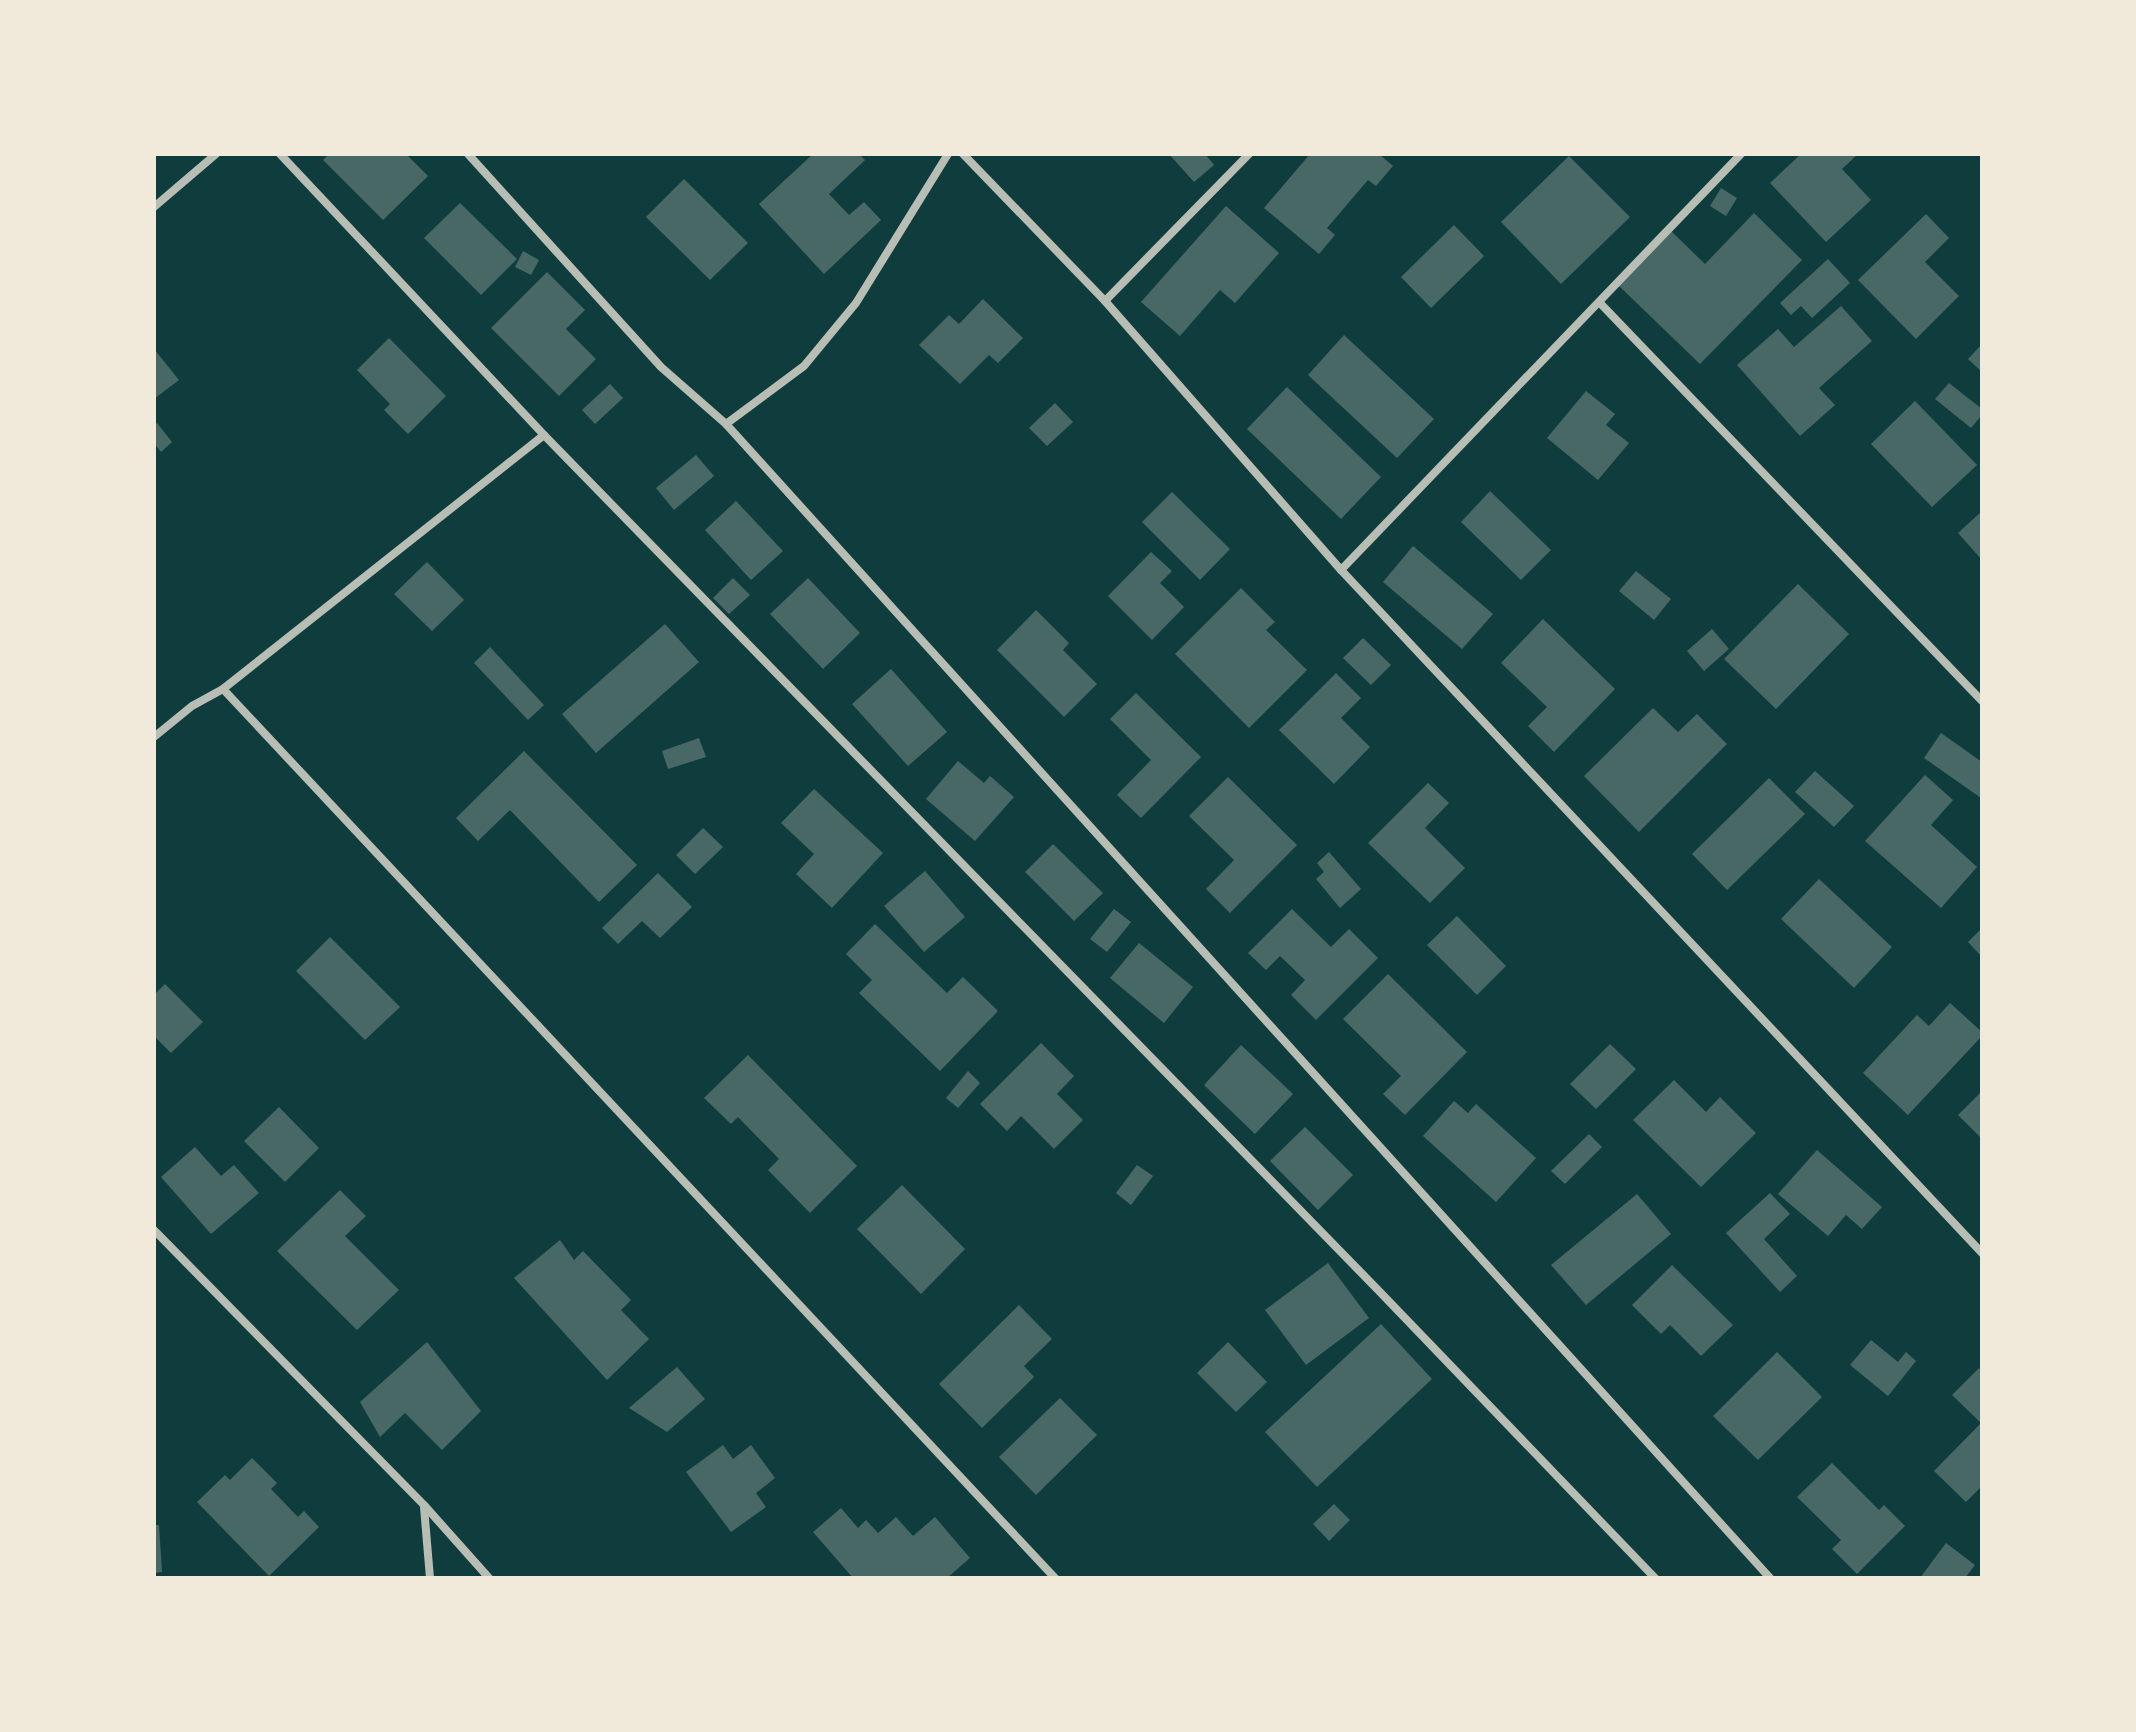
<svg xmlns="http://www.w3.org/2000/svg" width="2136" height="1732" font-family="'PT Sans',sans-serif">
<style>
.building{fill:#486865}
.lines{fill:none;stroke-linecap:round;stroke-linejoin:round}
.minor{stroke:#b8beb3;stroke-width:8}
</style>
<rect width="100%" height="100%" fill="#0f3d3e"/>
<g class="building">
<polygon points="329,154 406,154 428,176 383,220 323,160"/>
<polygon points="813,154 859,154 865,160 829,194 849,215 864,202 881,220 824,274 759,204"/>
<polygon points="1169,154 1205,154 1214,165 1194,182"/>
<polygon points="1310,154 1379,154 1393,166 1376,186 1368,180 1327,228 1335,235 1319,254 1264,208"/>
<polygon points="1801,154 1858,154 1842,169 1871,200 1826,242 1770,183"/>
<polygon points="1569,156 1630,217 1561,284 1501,222"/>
<polygon points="684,179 748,243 710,280 646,217"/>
<polygon points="1721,188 1737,198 1726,216 1710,206"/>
<polygon points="460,203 517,259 481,295 424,238"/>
<polygon points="1226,206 1279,253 1235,303 1220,290 1180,336 1141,302"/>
<polygon points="1754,213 1802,260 1700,364 1618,285 1671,231 1705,264"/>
<polygon points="1926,214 1949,238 1925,262 1959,296 1916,339 1858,280"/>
<polygon points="1454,225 1484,256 1431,308 1401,277"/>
<polygon points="523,251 539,260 531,275 515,267"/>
<polygon points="1828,259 1850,283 1812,318 1801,306 1791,315 1780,303"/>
<polygon points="547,272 585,310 566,329 596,359 559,396 491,328"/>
<polygon points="983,299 1023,338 998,363 989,355 960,384 919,345 949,315 959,324"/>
<polygon points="1841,306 1872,341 1819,388 1835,405 1800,436 1737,365 1778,329 1794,347"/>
<polygon points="1344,335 1434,419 1397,458 1308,375"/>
<polygon points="389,338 446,396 408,434 384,410 390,404 357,370"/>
<polygon points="1982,344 1982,372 1968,359"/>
<polygon points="154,349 179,380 154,399"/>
<polygon points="1949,383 1982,409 1982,415 1971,428 1935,399"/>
<polygon points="610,384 623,398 595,424 582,410"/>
<polygon points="1287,387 1381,477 1341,519 1247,429"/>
<polygon points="1586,391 1615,414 1606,425 1629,443 1598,480 1547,438"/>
<polygon points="1915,401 1977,465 1932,507 1871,444"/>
<polygon points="1055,403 1073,422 1047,446 1029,428"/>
<polygon points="157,423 172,442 161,452 154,443 154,426"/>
<polygon points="696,455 714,476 674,510 656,488"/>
<polygon points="1490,491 1551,550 1521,580 1461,522"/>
<polygon points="1172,492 1230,549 1200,580 1142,522"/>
<polygon points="736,501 783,551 751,580 705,530"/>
<polygon points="1982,511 1982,560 1958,533"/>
<polygon points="1413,546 1493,614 1462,649 1383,582"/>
<polygon points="1151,552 1172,571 1160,583 1184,607 1152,640 1108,596"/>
<polygon points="427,562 464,600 432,631 394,594"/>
<polygon points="1636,571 1671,599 1654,620 1619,591"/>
<polygon points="733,578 750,595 729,614 713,598"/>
<polygon points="808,578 860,633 823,669 770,614"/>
<polygon points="1798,584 1849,634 1776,709 1724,659"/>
<polygon points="1241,588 1275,622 1266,630 1307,670 1249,728 1175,654"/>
<polygon points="1036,610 1069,643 1063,650 1097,684 1064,717 997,650"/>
<polygon points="1543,619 1615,689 1554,752 1528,726 1547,707 1501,663"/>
<polygon points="665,624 699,662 596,753 562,714"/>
<polygon points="1712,629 1729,649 1704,671 1687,651"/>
<polygon points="1363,638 1391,665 1371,685 1343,658"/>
<polygon points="490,647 544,705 528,720 474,663"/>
<polygon points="891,669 947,732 908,766 852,704"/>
<polygon points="1336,673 1361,698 1341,718 1370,747 1334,784 1279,730"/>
<polygon points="1136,693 1201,757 1141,818 1117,795 1151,760 1110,719"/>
<polygon points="1653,708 1678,732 1697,714 1727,744 1639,832 1584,776"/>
<polygon points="1941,733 1982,762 1981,798 1924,758"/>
<polygon points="699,738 706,757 668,769 662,751"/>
<polygon points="524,751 637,865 599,902 510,810 478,841 456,818"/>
<polygon points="958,761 984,783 990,776 1014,797 975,841 926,799"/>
<polygon points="1815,771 1854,806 1834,827 1795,792"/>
<polygon points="1925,775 1953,800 1931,825 1977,867 1941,908 1865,841"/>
<polygon points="1228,777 1297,845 1230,913 1206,889 1234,860 1189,816"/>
<polygon points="1769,778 1805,814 1727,890 1692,854"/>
<polygon points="1428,783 1449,803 1425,828 1465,868 1430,903 1368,843"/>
<polygon points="814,789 883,853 832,908 796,874 814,854 781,823"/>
<polygon points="703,828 723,847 695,874 676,855"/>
<polygon points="1053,844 1103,893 1074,921 1025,872"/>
<polygon points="1329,852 1361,889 1340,908 1316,879 1324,872 1317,863"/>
<polygon points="925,871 965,917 924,952 884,906"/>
<polygon points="658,873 692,907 660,938 642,921 618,944 602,928"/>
<polygon points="1819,879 1892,947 1854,988 1781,919"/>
<polygon points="1114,909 1131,922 1107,952 1090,939"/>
<polygon points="1292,909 1331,947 1349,929 1378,958 1316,1020 1291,995 1305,980 1280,956 1266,970 1248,953"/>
<polygon points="1457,916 1506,966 1477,995 1427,945"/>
<polygon points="875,924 947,993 963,977 998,1011 940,1071 859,993 872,980 846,954"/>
<polygon points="1982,928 1982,957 1968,942"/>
<polygon points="330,937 400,1007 365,1040 296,971"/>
<polygon points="1139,943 1193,987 1164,1023 1110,978"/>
<polygon points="1388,974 1467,1052 1405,1115 1383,1094 1401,1076 1343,1019"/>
<polygon points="165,984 203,1022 171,1053 154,1036 154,995"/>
<polygon points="1950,1003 1982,1032 1982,1036 1908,1115 1863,1073 1917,1015 1929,1026"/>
<polygon points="1041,1043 1074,1076 1057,1094 1083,1120 1054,1149 1021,1116 1007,1131 980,1104"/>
<polygon points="1610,1044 1636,1069 1596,1109 1570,1084"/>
<polygon points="1241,1045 1293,1094 1255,1134 1204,1085"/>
<polygon points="748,1055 857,1166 810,1213 768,1170 779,1159 738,1117 731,1124 704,1098"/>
<polygon points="968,1071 980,1083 958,1108 946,1098"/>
<polygon points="1674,1080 1706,1112 1720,1097 1756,1133 1701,1187 1633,1120"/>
<polygon points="1982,1091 1982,1139 1958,1115"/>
<polygon points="1454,1101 1468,1113 1476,1104 1536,1158 1496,1202 1423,1136"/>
<polygon points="279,1107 319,1148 285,1182 244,1141"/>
<polygon points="1305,1127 1353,1175 1318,1210 1270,1161"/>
<polygon points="1589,1134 1602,1147 1565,1184 1551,1171"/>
<polygon points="195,1147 221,1176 234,1165 259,1193 211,1234 161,1177"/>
<polygon points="1817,1150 1882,1207 1862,1229 1846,1215 1828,1236 1778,1194"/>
<polygon points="1137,1165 1153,1176 1131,1205 1116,1193"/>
<polygon points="902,1185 965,1249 921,1294 857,1229"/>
<polygon points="340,1190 366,1216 345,1236 399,1290 357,1330 277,1251"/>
<polygon points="1770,1193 1790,1214 1764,1239 1797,1276 1780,1292 1726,1233"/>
<polygon points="1637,1194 1671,1234 1586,1305 1551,1265"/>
<polygon points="560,1240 574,1260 583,1251 631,1300 621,1310 649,1339 607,1380 514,1278"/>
<polygon points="1328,1263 1369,1318 1306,1365 1265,1310"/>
<polygon points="1672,1265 1733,1325 1701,1356 1670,1325 1661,1334 1632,1305"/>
<polygon points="1019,1305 1052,1339 1024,1366 1034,1377 982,1428 939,1384"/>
<polygon points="1381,1324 1432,1379 1317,1487 1265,1432"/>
<polygon points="1871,1340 1898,1362 1906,1352 1916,1361 1888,1396 1850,1365"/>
<polygon points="427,1342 481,1411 442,1450 405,1413 380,1437 360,1402"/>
<polygon points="1228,1342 1267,1382 1236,1412 1197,1373"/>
<polygon points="1777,1352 1822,1397 1758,1460 1713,1416"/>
<polygon points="677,1367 705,1399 667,1432 629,1408"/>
<polygon points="1979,1368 1982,1372 1982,1486 1966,1502 1934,1471 1981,1423 1952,1395"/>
<polygon points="1060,1398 1097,1435 1036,1495 999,1457"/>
<polygon points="723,1445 733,1459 751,1445 775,1478 756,1493 766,1507 731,1532 686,1472"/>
<polygon points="252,1458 277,1483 271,1489 298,1517 304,1511 319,1527 269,1576 197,1502 225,1475 230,1480"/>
<polygon points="1832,1463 1879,1510 1884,1505 1905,1526 1857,1574 1832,1549 1841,1540 1797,1497"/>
<polygon points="1334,1504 1350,1520 1329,1541 1313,1524"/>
<polygon points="841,1508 858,1528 866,1520 878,1533 896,1517 913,1536 935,1517 970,1558 947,1578 853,1578 813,1532"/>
<polygon points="154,1525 159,1525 162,1572 154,1573"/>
<polygon points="1946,1543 1975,1565 1965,1578 1920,1578"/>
</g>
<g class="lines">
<g class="minor">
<polyline points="280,154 544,435 1379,1291 1655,1578"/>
<polyline points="468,154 661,367 726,424 1770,1578"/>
<polyline points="963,154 1105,301 1341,570 1982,1253"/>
<polyline points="154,207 216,154"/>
<polyline points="1105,301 1249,154"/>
<polyline points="1600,303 1982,701"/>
<polyline points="726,424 804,366 856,303 948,154"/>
<polyline points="1341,570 1741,154"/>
<polyline points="223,689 1055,1578"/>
<polyline points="154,737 192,706 223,689 544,435"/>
<polyline points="154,1230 424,1505 489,1578"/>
<polyline points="424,1507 430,1578"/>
</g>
</g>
<rect width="2136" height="1732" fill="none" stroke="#f1e9da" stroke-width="312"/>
</svg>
